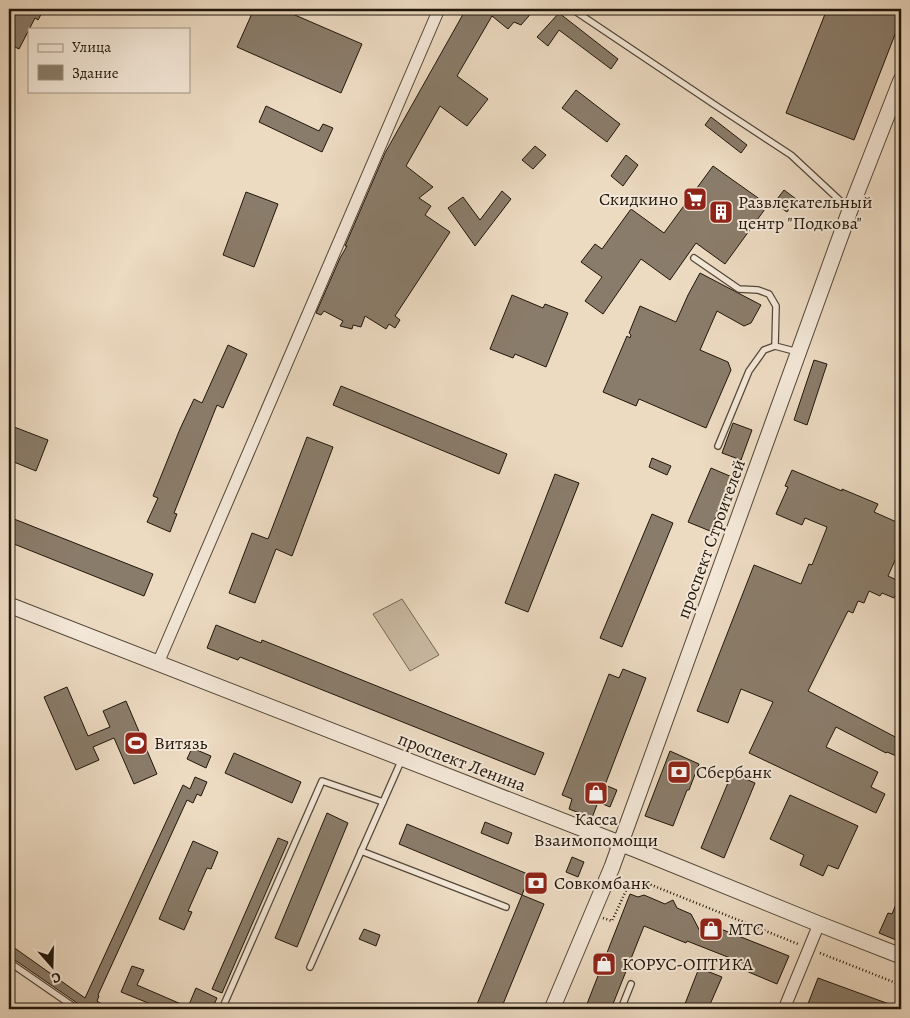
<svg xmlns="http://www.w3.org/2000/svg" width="910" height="1018" font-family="Alegreya,serif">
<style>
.green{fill:#c9b9a2;stroke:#746856}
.building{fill:#8a7c6a;stroke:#20160b}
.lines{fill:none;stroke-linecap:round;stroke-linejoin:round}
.service-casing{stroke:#534738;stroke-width:8}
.minor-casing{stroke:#534738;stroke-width:13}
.tertiary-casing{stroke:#534738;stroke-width:17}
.path{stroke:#20160b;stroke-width:2.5;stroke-dasharray:1 2.5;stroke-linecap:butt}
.service{stroke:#f3e7d7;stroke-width:5.5}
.minor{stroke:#f3e7d7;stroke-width:11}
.tertiary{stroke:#f3e7d7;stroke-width:15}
.labels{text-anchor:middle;stroke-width:4;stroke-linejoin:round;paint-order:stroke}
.poi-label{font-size:18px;fill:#20160b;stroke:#f3e7d7;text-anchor:start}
.street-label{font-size:18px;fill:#20160b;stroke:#f3e7d7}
</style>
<rect width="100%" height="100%" fill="#ecdac1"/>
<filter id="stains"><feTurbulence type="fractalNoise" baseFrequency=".004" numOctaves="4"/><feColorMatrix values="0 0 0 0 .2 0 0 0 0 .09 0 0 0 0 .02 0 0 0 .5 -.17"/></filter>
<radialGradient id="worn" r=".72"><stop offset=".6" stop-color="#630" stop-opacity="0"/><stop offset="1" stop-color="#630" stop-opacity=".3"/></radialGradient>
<polygon class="green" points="402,599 439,655 410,671 373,614"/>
<g class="building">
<polygon points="9,9 44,9 38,20 35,18 19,49 9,44"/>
<polygon points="254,9 281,9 362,44 341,93 237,47"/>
<polygon points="466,9 535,9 521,25 514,22 508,29 492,16 457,76 488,99 467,126 440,106 406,166 433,187 419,198 431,206 425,215 450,232 395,316 400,320 395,328 389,324 386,329 365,316 361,327 353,325 352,329 340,326 343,321 324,311 321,315 316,313 340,258 347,246 345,246 385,153"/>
<polygon points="827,9 901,9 901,19 854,140 786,113"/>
<polygon points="559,13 618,59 611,69 559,30 548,46 537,37"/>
<polygon points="576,90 620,124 607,142 562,108"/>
<polygon points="266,106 319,131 323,124 333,128 322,152 259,122"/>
<polygon points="711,117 747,145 741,153 705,125"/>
<polygon points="535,146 546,155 533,169 522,160"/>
<polygon points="626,155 638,165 623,186 611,176"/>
<polygon points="713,166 768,205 725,264 696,243 670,280 641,259 603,314 585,301 602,277 581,262 595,244 602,249 631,209 664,233"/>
<polygon points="784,190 796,199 787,212 774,203"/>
<polygon points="502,191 511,199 475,246 448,208 463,197 480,220"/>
<polygon points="246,192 278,204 254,267 223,255"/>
<polygon points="700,273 761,305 751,323 744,326 717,311 700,350 728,362 731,370 706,428 639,399 636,406 603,392 627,336 630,338 631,335 629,333 640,306 676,322 688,295"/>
<polygon points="512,295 543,308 545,304 568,313 546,367 515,354 513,358 490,349"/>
<polygon points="228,345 247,354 223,408 217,405 174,513 177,514 170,532 147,522 158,498 153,496 180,429 194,399 202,403"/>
<polygon points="814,360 827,364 807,425 794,420"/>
<polygon points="341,386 507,454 499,474 333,405"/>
<polygon points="733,423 752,430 741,460 722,453"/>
<polygon points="9,425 48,440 36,471 9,460"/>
<polygon points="307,437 333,447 292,556 276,549 255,603 229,593 252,533 268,539"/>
<polygon points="652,458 671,466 667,475 649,467"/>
<polygon points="711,468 732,477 710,531 688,522"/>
<polygon points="792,470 842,491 842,489 878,504 874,512 901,524 901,547 888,576 901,582 901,595 896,593 894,598 882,593 880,596 869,591 864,603 858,601 853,613 848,611 808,691 901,740 901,758 887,752 886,753 836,727 826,747 878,772 871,787 885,794 876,813 749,753 773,702 741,689 728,723 697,711 754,565 801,584 809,564 812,565 826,530 827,527 805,518 802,525 776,514 788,487 785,486"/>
<polygon points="555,474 579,483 528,612 505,603"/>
<polygon points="652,514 673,523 622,647 600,638"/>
<polygon points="9,517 153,574 144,596 9,542"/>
<polygon points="216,625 261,643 262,640 544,753 535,775 240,657 238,660 207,648"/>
<polygon points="623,669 646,678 605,785 617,790 610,807 598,802 592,818 569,809 572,799 562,795 609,674 619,678"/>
<polygon points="67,687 88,736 110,727 103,711 126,701 157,774 134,784 114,738 93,747 99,760 76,770 44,697"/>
<polygon points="192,748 211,756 206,768 187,759"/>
<polygon points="670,751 699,764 689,790 687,790 673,826 645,816"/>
<polygon points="234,753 301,782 292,803 225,773"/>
<polygon points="732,773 755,783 724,858 701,848"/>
<polygon points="195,777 207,782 201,796 197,794 193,803 187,800 98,995 99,996 97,1001 109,1009 82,1009 80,1005 12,958 9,957 9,944 85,998 183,785 190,789"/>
<polygon points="790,795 858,826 838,869 828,865 823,876 800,865 804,855 770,839"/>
<polygon points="327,813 348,823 297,947 275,938"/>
<polygon points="485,822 512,833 508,844 481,833"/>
<polygon points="407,824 530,875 522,895 399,844"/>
<polygon points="278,838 288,842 222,993 212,989"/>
<polygon points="193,841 218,852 211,869 207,868 188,911 192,912 184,930 159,919"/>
<polygon points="572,857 584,862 578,877 566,872"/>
<polygon points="901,892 901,942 879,933 888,913 892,914"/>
<polygon points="630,894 638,897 644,895 665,904 673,900 677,908 691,914 703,937 708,924 789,956 777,984 746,971 748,965 687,941 686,943 644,926 611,1009 585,1009"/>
<polygon points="522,895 544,904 501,1009 475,1009"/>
<polygon points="364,929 380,935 376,946 359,939"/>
<polygon points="132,966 144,970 137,985 188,1007 196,988 217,998 212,1009 163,1009 121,992"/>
<polygon points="699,968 722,977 708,1009 683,1009"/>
<polygon points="818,978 900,1008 899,1009 806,1009"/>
</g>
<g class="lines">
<g class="service-casing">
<g id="service">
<polyline points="572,9 718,107 791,155 849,209"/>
<polyline points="694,258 739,289 758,290 769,294 776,306 775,346"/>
<polyline points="718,446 749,371 764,350 775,346 798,352"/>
<polyline points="361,851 506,907"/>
<polyline points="9,962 77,1009"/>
<polyline points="310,967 402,759"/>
<polyline points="222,1009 322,781 383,802"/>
<polyline points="621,1009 631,984"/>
</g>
</g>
<g class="minor-casing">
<g id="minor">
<polyline points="158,663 439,9"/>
<polyline points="784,1009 819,924"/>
</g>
</g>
<g class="tertiary-casing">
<g id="tertiary">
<polyline points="9,605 637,850 819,924 901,956"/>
<polyline points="552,1009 612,867 850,210 901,80"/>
</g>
</g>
<g class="path">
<polyline points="603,918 612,921 629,884 639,880 798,944"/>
<polyline points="820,953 901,985"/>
</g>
<use href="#service" class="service"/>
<use href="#minor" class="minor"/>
<use href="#tertiary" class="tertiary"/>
</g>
<defs>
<g id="supermarket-square" transform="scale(1.25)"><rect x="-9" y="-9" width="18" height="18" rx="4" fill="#8f2418" stroke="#f3e7d7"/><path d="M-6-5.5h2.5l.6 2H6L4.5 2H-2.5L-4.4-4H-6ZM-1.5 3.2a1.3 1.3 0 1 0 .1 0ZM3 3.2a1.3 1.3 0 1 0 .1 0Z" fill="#fff"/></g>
<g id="building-square" transform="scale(1.25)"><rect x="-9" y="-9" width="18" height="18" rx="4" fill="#8f2418" stroke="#f3e7d7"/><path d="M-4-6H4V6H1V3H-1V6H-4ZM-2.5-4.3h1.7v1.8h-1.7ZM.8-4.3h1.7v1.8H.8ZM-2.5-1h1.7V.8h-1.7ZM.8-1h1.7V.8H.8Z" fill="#fff"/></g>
<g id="stadium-square" transform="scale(1.25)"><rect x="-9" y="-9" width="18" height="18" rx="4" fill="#8f2418" stroke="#f3e7d7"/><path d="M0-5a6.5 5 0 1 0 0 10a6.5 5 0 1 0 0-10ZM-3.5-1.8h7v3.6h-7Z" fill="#fff"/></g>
<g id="bank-square" transform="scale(1.25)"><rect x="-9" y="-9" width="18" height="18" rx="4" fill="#8f2418" stroke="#f3e7d7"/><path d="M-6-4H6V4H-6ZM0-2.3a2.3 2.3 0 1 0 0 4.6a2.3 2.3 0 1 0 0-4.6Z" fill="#fff"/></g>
<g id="shop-square" transform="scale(1.25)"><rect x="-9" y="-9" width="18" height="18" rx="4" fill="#8f2418" stroke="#f3e7d7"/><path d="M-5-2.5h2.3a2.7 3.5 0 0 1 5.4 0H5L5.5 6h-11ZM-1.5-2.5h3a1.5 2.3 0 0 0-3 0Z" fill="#fff"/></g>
</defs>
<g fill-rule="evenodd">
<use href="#supermarket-square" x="695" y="199"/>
<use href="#building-square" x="721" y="212"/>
<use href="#stadium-square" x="136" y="743"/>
<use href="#bank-square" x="679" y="772"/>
<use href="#shop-square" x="596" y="793"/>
<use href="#bank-square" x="536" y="883"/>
<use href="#shop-square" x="711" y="929"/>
<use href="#shop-square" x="604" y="964"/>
</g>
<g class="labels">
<g class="poi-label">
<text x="678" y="205" text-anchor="end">Скидкино</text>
<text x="738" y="208">Развлекательный<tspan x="738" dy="21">центр "Подкова"</tspan></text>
<text x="154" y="749">Витязь</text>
<text x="696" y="778">Сбербанк</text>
<text x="596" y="825" text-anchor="middle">Касса<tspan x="596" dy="21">Взаимопомощи</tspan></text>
<text x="554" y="889">Совкомбанк</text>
<text x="728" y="935">МТС</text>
<text x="622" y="970">КОРУС-ОПТИКА</text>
</g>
<g class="street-label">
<text transform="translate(711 539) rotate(-70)" y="6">проспект Строителей</text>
<text transform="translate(462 762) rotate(21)" y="6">проспект Ленина</text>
</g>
</g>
<rect width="910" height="1018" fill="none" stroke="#ecdac1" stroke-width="30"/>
<rect x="10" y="10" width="890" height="998" fill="none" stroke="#20160b" stroke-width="2.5"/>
<rect x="15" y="15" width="880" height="988" fill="none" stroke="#20160b"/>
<rect x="28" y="28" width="162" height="65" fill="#f3e7d7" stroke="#9f9385"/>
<rect x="38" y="44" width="25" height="8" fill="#f3e7d7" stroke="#9f9385"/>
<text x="72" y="52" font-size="15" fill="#20160b">Улица</text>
<rect x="38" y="65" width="25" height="15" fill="#8a7c6a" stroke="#9f9385"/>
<text x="72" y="78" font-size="15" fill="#20160b">Здание</text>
<g transform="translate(52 966) rotate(160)" stroke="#f3e7d7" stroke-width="4" paint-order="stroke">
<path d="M0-4L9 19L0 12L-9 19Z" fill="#20160b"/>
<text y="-8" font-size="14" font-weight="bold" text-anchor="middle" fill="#20160b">С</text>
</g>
<rect width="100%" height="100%" filter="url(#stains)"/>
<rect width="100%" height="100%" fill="url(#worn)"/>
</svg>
